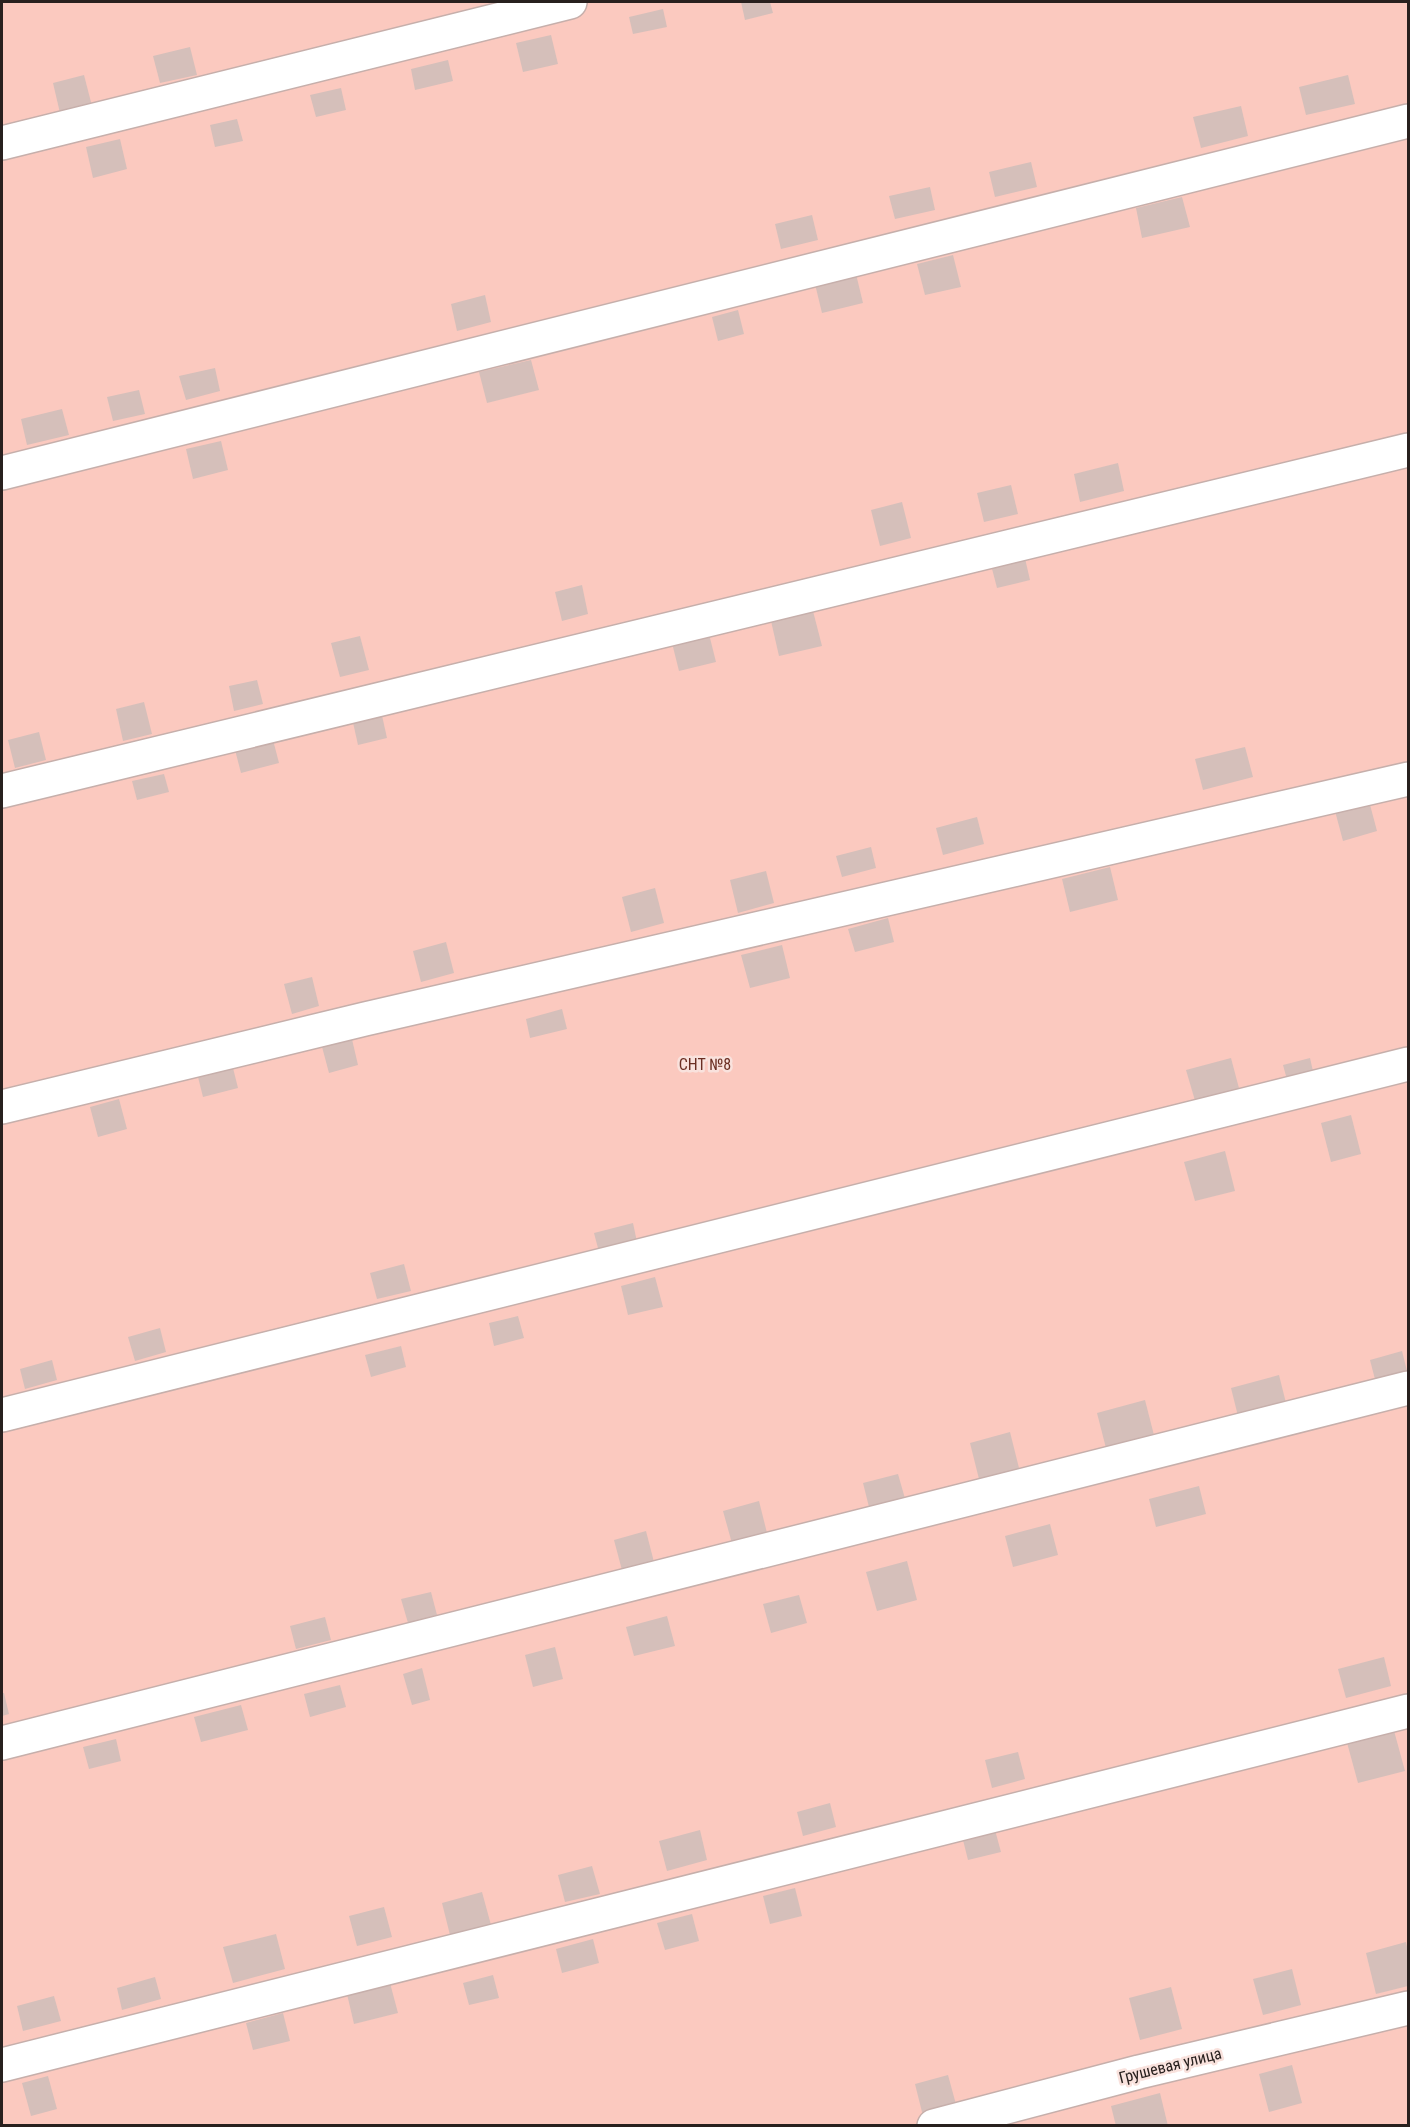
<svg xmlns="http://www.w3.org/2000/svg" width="1410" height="2127" font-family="'Roboto Condensed',sans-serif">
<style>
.green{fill:#fbc9bf}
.building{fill:#d5bfba}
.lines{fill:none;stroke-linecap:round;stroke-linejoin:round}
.minor-casing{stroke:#c6afab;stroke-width:36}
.minor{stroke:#fff;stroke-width:33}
.labels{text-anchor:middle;stroke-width:5;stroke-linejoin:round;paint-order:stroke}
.park-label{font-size:16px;fill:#6b2e22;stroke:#f9e2dd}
.street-label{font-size:16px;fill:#28201e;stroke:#f9e2dd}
</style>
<rect width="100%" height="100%" fill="#f9e2dd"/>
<rect class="green" x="2" y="2" width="1406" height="2123"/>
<g class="building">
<polygon points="741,2 770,2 773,13 745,20"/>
<polygon points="663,9 667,27 633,34 629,17"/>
<polygon points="551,35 558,64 523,72 516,43"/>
<polygon points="190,47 197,75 160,83 153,56"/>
<polygon points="448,60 453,81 415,90 411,69"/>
<polygon points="84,75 92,106 60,113 53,83"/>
<polygon points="1348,75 1355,104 1306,115 1299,87"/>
<polygon points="341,88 346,110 316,117 310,95"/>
<polygon points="1241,106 1248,136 1201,148 1193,117"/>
<polygon points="237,119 243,141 215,147 210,125"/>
<polygon points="120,139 127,169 93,178 86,147"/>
<polygon points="1031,162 1037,187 995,197 989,172"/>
<polygon points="930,187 935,210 895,219 889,196"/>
<polygon points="1182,197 1190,227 1142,238 1136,208"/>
<polygon points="812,215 818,240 781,249 775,224"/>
<polygon points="953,255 961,287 925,295 917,264"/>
<polygon points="856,274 863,303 822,313 815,284"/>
<polygon points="485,295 491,322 457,331 451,304"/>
<polygon points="738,310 744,334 718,341 712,317"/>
<polygon points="531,360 539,390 487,403 479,372"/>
<polygon points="215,368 220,391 186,400 179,376"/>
<polygon points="139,390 145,414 113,421 107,397"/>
<polygon points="62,409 69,435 27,445 21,419"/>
<polygon points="221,441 228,470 193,479 186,449"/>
<polygon points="1118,463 1124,491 1080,502 1074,474"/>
<polygon points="1011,485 1018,514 984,522 977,493"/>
<polygon points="902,502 911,538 880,546 871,510"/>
<polygon points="1024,554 1030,580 997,588 990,561"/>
<polygon points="582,585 588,614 562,621 555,592"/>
<polygon points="813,611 822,646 779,656 771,621"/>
<polygon points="709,634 716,662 679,671 672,643"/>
<polygon points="360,636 369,670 340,677 331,643"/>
<polygon points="257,680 263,704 234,711 229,686"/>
<polygon points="144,702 152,734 123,741 116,709"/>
<polygon points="381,711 387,738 358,745 352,718"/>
<polygon points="39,732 46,760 15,768 8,740"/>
<polygon points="272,736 279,763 241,773 234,746"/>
<polygon points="1245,747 1253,777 1203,790 1195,759"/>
<polygon points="164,774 169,792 137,800 132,781"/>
<polygon points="1369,801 1377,831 1343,841 1335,811"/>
<polygon points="977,817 984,844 943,855 936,828"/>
<polygon points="871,847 876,868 842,877 836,856"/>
<polygon points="1110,867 1118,900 1070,912 1062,879"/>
<polygon points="766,871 774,903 738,913 730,880"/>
<polygon points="655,888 664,923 631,932 622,897"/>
<polygon points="888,918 894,942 855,952 848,929"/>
<polygon points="446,942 454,973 421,982 413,951"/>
<polygon points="782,945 790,978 750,988 741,955"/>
<polygon points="312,977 319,1006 292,1014 284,984"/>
<polygon points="562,1009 567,1029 530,1038 526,1019"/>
<polygon points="351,1035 358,1065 329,1073 321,1043"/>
<polygon points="1231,1058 1240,1092 1196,1104 1186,1070"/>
<polygon points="1310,1058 1315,1080 1289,1087 1283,1065"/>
<polygon points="233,1068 238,1088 203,1097 198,1077"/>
<polygon points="119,1099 127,1129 98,1137 90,1107"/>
<polygon points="1351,1115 1361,1154 1331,1162 1321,1123"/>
<polygon points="1225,1151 1235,1191 1195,1201 1184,1162"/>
<polygon points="633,1223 637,1242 599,1252 594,1233"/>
<polygon points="404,1264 411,1291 377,1299 370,1273"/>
<polygon points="655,1277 663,1307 628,1315 621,1286"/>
<polygon points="518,1316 524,1338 494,1346 489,1323"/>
<polygon points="160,1328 166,1352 135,1361 128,1337"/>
<polygon points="401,1346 406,1367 371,1377 365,1355"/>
<polygon points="1402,1351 1408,1375 1377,1387 1370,1360"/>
<polygon points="52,1360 57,1380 25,1389 20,1369"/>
<polygon points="1279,1375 1288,1411 1240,1424 1231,1388"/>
<polygon points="1145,1400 1156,1443 1108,1456 1097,1413"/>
<polygon points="1010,1432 1020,1472 980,1483 970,1443"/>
<polygon points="898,1474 906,1502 870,1511 863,1483"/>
<polygon points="1199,1486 1206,1514 1156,1527 1149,1499"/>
<polygon points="759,1501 768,1537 733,1547 723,1511"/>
<polygon points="1050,1524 1058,1555 1013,1567 1005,1536"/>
<polygon points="646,1531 655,1566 623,1574 614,1540"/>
<polygon points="907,1561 917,1600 877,1611 866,1572"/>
<polygon points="431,1592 437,1615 408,1623 401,1599"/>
<polygon points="799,1595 807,1623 771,1633 763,1604"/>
<polygon points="667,1616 675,1646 634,1656 626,1627"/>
<polygon points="325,1617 331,1640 296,1649 290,1626"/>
<polygon points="555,1647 563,1679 533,1687 525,1655"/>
<polygon points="1384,1657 1391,1686 1346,1698 1338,1669"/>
<polygon points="422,1668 430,1700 412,1705 403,1674"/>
<polygon points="340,1685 346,1707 310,1717 304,1694"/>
<polygon points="2,1693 4,1693 9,1714 2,1716"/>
<polygon points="241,1705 248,1730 201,1742 194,1717"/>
<polygon points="1393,1727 1405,1771 1358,1783 1346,1739"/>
<polygon points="116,1739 121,1761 89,1769 83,1747"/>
<polygon points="1018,1752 1025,1779 992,1788 985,1760"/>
<polygon points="830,1803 836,1827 803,1836 797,1812"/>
<polygon points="700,1830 707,1860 667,1871 659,1841"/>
<polygon points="995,1830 1001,1852 968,1860 963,1840"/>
<polygon points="592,1866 600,1894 565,1902 558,1875"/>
<polygon points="795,1888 802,1916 770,1924 763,1896"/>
<polygon points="482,1892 491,1925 450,1935 442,1903"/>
<polygon points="384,1907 392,1937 357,1946 349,1916"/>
<polygon points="692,1914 699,1941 665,1950 657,1923"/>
<polygon points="276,1934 285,1969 233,1983 223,1947"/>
<polygon points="593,1939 599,1963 562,1973 556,1949"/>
<polygon points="1406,1942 1408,1952 1408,1986 1376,1994 1366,1953"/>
<polygon points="1292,1969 1301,2005 1263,2015 1253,1979"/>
<polygon points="493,1975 499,1998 469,2005 463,1983"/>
<polygon points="155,1977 161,1999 122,2010 117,1988"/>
<polygon points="390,1983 398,2013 354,2024 347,1994"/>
<polygon points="1171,1987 1182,2029 1140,2040 1129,1998"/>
<polygon points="54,1996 61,2021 23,2031 17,2006"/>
<polygon points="283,2013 290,2041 253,2050 246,2023"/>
<polygon points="1292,2065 1302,2103 1269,2112 1259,2074"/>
<polygon points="948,2075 957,2108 923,2116 915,2084"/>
<polygon points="48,2076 57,2109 31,2116 22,2083"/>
<polygon points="1160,2093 1168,2126 1116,2126 1111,2106"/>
</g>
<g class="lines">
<g class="minor-casing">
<g id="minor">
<polyline points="2,143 570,2"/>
<polyline points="2,473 1408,121"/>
<polyline points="2,791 1408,450"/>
<polyline points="2,1107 365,1019 1408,779"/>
<polyline points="2,1415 1408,1064"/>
<polyline points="2,1743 1408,1388"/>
<polyline points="2,2065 1408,1711"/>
<polyline points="934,2126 1139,2072 1408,2008"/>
</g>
</g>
<use href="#minor" class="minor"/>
</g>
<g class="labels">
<g class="park-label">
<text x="705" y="1070">СНТ №8</text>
</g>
<g class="street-label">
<text transform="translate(1170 2065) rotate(-14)" y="6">Грушевая улица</text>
</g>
</g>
<rect width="1410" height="2127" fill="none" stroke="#28201e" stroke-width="6"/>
</svg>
